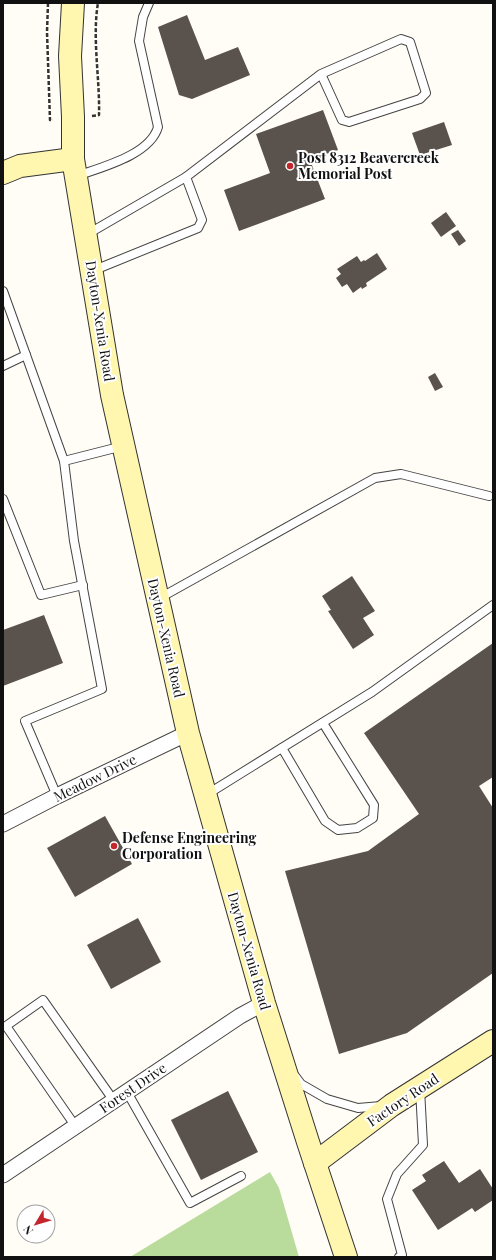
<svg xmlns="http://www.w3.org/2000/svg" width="496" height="1260" font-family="'Playfair Display',serif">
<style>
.forest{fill:#b9dc9c}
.building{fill:#5a524d}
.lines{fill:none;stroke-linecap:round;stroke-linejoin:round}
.lane-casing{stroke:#444;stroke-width:10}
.street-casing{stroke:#444;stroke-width:17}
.secondary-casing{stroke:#333;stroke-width:24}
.path{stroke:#333;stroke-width:2.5;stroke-dasharray:4 2;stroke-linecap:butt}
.lane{stroke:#fff;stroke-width:8}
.street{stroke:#fff;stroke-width:15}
.secondary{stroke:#fff6b0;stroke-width:22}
.poi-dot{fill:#c4262e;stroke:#fff;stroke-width:1.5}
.labels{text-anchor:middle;stroke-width:4;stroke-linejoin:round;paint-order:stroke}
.poi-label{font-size:14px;font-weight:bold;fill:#111;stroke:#fff;text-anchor:start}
.street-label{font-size:14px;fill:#111;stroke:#fff}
</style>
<rect width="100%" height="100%" fill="#fffdf5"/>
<polygon class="forest" points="270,1172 279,1188 299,1257 130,1257"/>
<g class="building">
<polygon points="187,15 205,60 238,47 250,75 192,99 179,95 158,27"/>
<polygon points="323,110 338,150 310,160 325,199 239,231 224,190 270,173 256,134"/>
<polygon points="444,122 452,145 420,155 412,133"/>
<polygon points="446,212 456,226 441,237 431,223"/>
<polygon points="458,230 466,241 459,246 451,234"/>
<polygon points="377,253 387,269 366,283 367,286 362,289 361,287 353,293 347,284 342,287 336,278 341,274 337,269 357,256 361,262 364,260 365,261"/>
<polygon points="435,373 443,387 435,391 428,377"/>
<polygon points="352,576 375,611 363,618 374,635 353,649 328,611 331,610 322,596"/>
<polygon points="44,615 63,663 3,686 3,630"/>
<polygon points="493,643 493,777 479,786 493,808 493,973 407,1033 339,1054 285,871 368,851 419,814 364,733"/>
<polygon points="105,816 132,864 75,897 47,848"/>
<polygon points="138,918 161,962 111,989 87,945"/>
<polygon points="228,1091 258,1152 201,1180 171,1120"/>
<polygon points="444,1161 459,1183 480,1169 493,1189 493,1200 475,1212 472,1208 438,1230 412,1190 426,1181 422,1175"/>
</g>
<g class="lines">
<g class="lane-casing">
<g id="lane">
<path d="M77 176C102 167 150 155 158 127L139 41 143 17 149 3"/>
<polyline points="186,177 321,74 401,39 410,42 426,93 420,99 349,122 342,120 321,74"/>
<polyline points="86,235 186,177 202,220 198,228 92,271"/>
<polyline points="3,291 64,461"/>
<polyline points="3,366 26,355"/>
<polyline points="3,499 41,595 83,585"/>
<polyline points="158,599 375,478 401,474 489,496"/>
<polyline points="282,748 325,821 338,830 357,828 373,818 374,805 323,723"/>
<polyline points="206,795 372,692 493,605"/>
<polyline points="57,796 25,721 102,689 74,541 64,461 123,446"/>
<polyline points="295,1076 301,1084 327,1099 358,1108 381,1106"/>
<polyline points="127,1092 190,1203 241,1176"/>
<polyline points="76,1127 6,1026 43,1000 114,1101"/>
<polyline points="399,1257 402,1255 387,1199 397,1174 423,1145 420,1089"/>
</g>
</g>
<g class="street-casing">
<g id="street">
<polyline points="3,824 57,796 188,733"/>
<polyline points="3,1175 240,1016 264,1003"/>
</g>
</g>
<g class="secondary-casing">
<g id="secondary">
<polyline points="73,3 70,56 73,117 73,159 112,395 188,733 264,1003 308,1142 346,1257"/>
<polyline points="3,173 20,166 73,159"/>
<polyline points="315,1163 392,1105 493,1041"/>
</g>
</g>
<g class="path">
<polyline points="48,3 47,32 50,120 53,120"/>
<path d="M92 116 99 115C100 79 92 38 98 3"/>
</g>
<use href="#lane" class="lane"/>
<use href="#street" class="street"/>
<use href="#secondary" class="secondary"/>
</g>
<g class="poi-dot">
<circle cx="290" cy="166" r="4"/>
<circle cx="114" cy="846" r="4"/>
</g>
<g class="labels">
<g class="poi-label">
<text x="298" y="163">Post 8312 Beavercreek<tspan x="298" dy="16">Memorial Post</tspan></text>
<text x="122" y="843">Defense Engineering<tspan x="122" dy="16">Corporation</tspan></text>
</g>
<g class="street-label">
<text transform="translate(100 321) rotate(81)" y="5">Dayton-Xenia Road</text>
<text transform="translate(166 638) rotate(77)" y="5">Dayton-Xenia Road</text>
<text transform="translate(95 778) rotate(-26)" y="5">Meadow Drive</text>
<text transform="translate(249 951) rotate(74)" y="5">Dayton-Xenia Road</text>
<text transform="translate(133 1088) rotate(-34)" y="5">Forest Drive</text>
<text transform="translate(403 1100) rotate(-34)" y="5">Factory Road</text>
</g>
</g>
<rect width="496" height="1260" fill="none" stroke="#111111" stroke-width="8"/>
<g transform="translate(36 1224) rotate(232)"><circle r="19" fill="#ffffff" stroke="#a0a0a0"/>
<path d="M0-3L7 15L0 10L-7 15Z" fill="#c4262e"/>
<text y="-6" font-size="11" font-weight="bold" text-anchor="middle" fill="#111111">N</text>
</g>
</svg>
